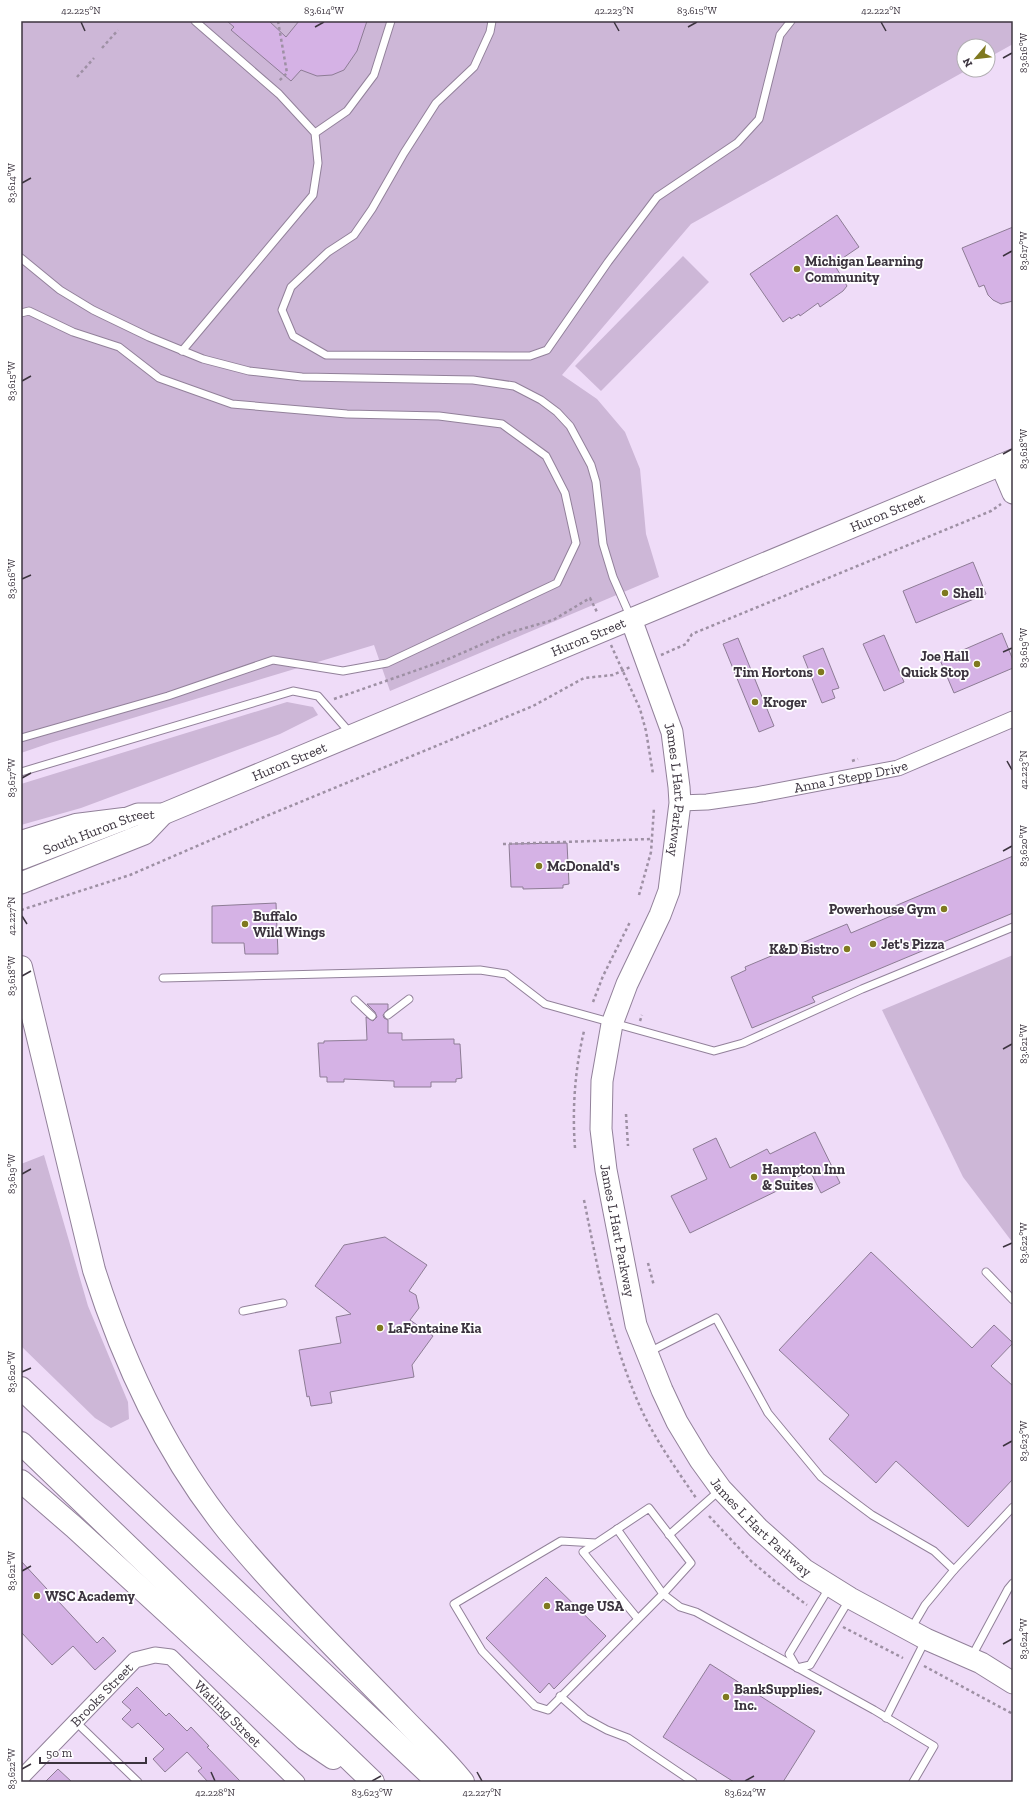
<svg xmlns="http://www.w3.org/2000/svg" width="1034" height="1803" font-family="'Zilla Slab',serif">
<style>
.green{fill:#cdb7d7}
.building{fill:#d5b2e5;stroke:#8d7c95}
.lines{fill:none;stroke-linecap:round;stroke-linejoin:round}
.lane-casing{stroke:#92819a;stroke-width:9}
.street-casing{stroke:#92819a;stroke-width:17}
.secondary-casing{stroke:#92819a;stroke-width:23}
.highway-casing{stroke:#92819a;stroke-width:24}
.path{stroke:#9e90a4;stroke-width:2.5;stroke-dasharray:3 3;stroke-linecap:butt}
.lane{stroke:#fff;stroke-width:7}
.street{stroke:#fff;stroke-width:15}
.secondary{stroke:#fff;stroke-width:21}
.highway{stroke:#fff;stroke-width:22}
.ticks{fill:none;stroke:#3c343f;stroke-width:1.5}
.poi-dot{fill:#7f791f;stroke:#fff;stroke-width:1.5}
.labels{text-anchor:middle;stroke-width:3.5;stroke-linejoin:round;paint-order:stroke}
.poi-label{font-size:14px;font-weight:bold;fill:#3c343f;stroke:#fff;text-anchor:start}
.street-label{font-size:14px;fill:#3c343f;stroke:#fff}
.neatline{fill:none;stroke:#3c343f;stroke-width:1.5}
.ticks-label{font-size:10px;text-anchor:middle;fill:#3c343f}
</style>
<rect width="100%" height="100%" fill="#efdcf8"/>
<g class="green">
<polygon points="21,21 1013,21 1013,44 988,58 988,46 964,46 964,70 967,70 691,224 562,375 597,399 625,432 640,469 646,534 659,577 390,691 374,645 50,743 21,753"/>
<polygon points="683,256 709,282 601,391 575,366"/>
<polygon points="287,702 313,707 318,715 280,734 81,808 21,825 21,784"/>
<polygon points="1013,955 1013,1243 963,1177 882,1010"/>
<polygon points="44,1155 88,1306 128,1402 129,1419 111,1428 95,1418 21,1346 21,1164"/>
</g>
<g class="building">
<polygon points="227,21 269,21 286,37 299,21 367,21 357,51 344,70 332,75 317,76 301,70 291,81 231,30 234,27"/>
<polygon points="837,215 859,247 834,264 847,286 843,291 820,307 818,303 800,316 799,314 791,319 790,317 783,322 750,274"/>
<polygon points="1013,227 1013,301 1001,304 993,300 988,295 984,285 979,287 962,248"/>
<polygon points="973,562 986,594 916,623 903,591"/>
<polygon points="1002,633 1013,660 1013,668 954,693 940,660"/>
<polygon points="884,635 904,682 884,691 863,644"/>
<polygon points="738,638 774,726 759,732 723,644"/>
<polygon points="823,648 839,688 832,690 835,698 822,703 803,656"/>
<polygon points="567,843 569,884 563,885 563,888 523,889 523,887 511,887 509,844"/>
<polygon points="1013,856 1013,913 812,997 815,1002 752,1028 731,977 746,970 745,967 847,924 851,933 898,913 895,906"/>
<polygon points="276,903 278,954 245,954 244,943 212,943 212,906"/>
<polygon points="367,1004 388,1004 388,1009 383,1015 384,1018 388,1020 388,1033 402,1033 402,1040 454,1039 454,1044 460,1044 462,1078 456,1079 456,1082 431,1082 431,1087 394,1087 394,1081 344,1079 344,1082 327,1082 327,1077 320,1077 318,1043 324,1043 324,1041 367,1040 366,1017 373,1021 377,1017 375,1012"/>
<polygon points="815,1132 840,1183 821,1193 810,1171 783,1184 785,1187 690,1233 671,1196 707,1179 693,1149 716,1138 730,1168 767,1149 770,1154"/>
<polygon points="385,1237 427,1265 409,1291 416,1295 419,1308 410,1320 433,1336 412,1365 414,1377 330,1392 332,1403 311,1406 309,1396 307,1397 299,1350 341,1343 336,1317 351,1314 315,1286 344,1245"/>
<polygon points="871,1252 972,1348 994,1325 1013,1343 991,1366 1013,1386 1013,1479 968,1527 896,1461 876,1483 829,1439 849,1415 779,1350"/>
<polygon points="21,1561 97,1643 103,1637 116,1651 95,1670 73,1646 52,1665 21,1632"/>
<polygon points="546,1577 606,1636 554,1689 549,1683 540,1693 486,1638"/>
<polygon points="710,1664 815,1731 783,1782 734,1782 663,1737"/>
<polygon points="137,1687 166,1716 169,1713 187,1731 191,1727 209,1746 207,1747 241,1782 208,1782 198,1771 202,1768 187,1752 165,1772 153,1759 164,1749 138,1723 132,1728 122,1719 131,1710 122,1702"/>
<polygon points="58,1769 72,1782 45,1782"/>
</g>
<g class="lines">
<g class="lane-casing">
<g id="lane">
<polyline points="492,21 490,32 474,67 436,103 404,153 372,209 354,235 328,252 291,287 282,310 293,336 326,355 530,356 547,350 608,262 657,197 737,143 759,119 780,35 791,21"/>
<polyline points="315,133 347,111 374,75 391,21"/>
<polyline points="21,258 60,290 93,310 149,337 203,359 249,371 302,377 473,380 514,386 541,400 557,412 570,426 591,465 596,482 603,544 613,577 631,618"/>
<polyline points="21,313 29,311 73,332 119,347 159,378 232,404 347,414 439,416 502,424 546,456 565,493 576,543 557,583 387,663 343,671 273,660 168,696 21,738"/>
<polyline points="182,351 313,195 318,163 315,133 279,94 195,21"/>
<polyline points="21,772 293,691 318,696 351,734"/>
<polyline points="163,978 480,970 506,974 545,1004 714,1051 743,1043 862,989 1013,927"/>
<polyline points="355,1000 372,1016"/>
<polyline points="388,1015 409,999"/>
<polyline points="986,1272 1013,1300"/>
<polyline points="243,1311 283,1303"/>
<polyline points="649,1352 716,1318 768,1413 821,1477 872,1515 934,1551 954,1570 1013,1507"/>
<polyline points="617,1529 663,1594 680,1607 696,1612 874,1710 934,1746 913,1782"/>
<polyline points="669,1535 720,1490"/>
<polyline points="596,1543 561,1541 454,1604 482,1651 535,1706 548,1710 663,1594 691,1563 649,1508 583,1552 638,1619"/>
<polyline points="829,1588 789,1654 797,1668 810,1665 849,1600"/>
<polyline points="911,1629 925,1605 954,1570"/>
<polyline points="972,1656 1008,1589 1013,1583"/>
<polyline points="560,1696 585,1718 607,1730 628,1738 693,1782"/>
<polyline points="886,1718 925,1641"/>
<polyline points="76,1722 138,1782"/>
</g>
</g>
<g class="street-casing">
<g id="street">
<path id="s1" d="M680 803 707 802 756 795 898 768 1013 719"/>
<path id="s2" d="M21 1778 135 1660 155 1655 171 1657 297 1782"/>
</g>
</g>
<g class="secondary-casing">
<g id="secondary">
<polyline points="1001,465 1013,493"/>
<path id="s3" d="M631 619 672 732 679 787 680 803 669 891 660 915 627 984 612 1024 602 1081 601 1129 606 1170 636 1325 662 1390 677 1422 700 1460 721 1489 758 1528 805 1570 850 1598 926 1639 981 1663 1013 1683"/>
<path id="s4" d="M21 859 138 814H163L1013 460"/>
<polyline points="21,883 144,834 163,814"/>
</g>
</g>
<g class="highway-casing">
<g id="highway">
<polyline points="21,842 76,825 124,819"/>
<path d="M21 967 94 1270C124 1364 166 1454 228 1531 282 1596 343 1656 402 1717 422 1738 445 1759 463 1782"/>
<polyline points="21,1388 438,1782"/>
<polyline points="21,1443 373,1782"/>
<polyline points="21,1481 74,1527 305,1739 333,1758"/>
</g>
</g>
<g class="path">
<polyline points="278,21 287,73 278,82"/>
<polyline points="102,48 118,30"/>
<polyline points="77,77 94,58"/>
<polyline points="611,645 640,709 646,731 653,774"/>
<polyline points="661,655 686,644 692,634 991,511 1001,504"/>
<polyline points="334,699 446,660 508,633 553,620 590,598 598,614"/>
<polyline points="852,761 858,759"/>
<polyline points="503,844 652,839"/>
<polyline points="639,895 651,852 654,808"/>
<polyline points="21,910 130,875 264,817 533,706 584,678 613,675 630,667"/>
<polyline points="593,1002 603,976 630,922"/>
<polyline points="640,1021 642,1015"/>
<polyline points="626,1114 628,1146"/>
<path d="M575 1148C572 1109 575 1069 584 1031"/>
<path d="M584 1200C598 1269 610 1337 638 1402 653 1437 675 1467 696 1498"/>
<polyline points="648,1263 654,1286"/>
<polyline points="709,1516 751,1561 776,1582 807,1605"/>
<polyline points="843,1627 903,1658"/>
<polyline points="924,1666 1013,1714"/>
</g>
<use href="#lane" class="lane"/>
<use href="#street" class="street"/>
<use href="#secondary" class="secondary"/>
<use href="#highway" class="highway"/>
</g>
<path class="ticks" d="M81 22 85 31M614 22 619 31M881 22 886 31M315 27 324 22M688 27 697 22M1003 58 1012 53M22 183 31 178M1003 256 1012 251M22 381 31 376M1003 454 1012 449M22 579 31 575M1003 652 1012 648M1007 761 1012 770M22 778 31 773M1003 851 1012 846M22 916 27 924M22 976 31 971M1003 1049 1012 1044M22 1174 31 1169M1003 1247 1012 1243M22 1372 31 1368M1003 1446 1012 1441M22 1571 31 1566M1003 1644 1012 1639M22 1769 31 1764M211 1772 215 1781M477 1772 482 1781M372 1781 381 1776M745 1781 754 1776"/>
<g class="poi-dot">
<circle cx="797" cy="269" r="4"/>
<circle cx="945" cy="593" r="4"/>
<circle cx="977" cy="664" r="4"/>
<circle cx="821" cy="672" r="4"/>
<circle cx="755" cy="702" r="4"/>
<circle cx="539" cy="866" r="4"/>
<circle cx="944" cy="909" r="4"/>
<circle cx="245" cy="924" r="4"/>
<circle cx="873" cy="944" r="4"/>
<circle cx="847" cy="949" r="4"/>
<circle cx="754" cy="1177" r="4"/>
<circle cx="380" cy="1328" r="4"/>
<circle cx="37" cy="1596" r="4"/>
<circle cx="547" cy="1606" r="4"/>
<circle cx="726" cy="1697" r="4"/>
</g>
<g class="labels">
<g class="poi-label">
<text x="805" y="266">Michigan Learning<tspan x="805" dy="16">Community</tspan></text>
<text x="953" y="598">Shell</text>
<text x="969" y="661" text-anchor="end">Joe Hall<tspan x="969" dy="16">Quick Stop</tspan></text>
<text x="813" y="677" text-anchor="end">Tim Hortons</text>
<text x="763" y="707">Kroger</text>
<text x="547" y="871">McDonald's</text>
<text x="936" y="914" text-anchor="end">Powerhouse Gym</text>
<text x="253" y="921">Buffalo<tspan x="253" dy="16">Wild Wings</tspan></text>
<text x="881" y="949">Jet's Pizza</text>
<text x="839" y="954" text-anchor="end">K&amp;D Bistro</text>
<text x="762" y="1174">Hampton Inn<tspan x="762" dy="16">&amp; Suites</tspan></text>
<text x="388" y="1333">LaFontaine Kia</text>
<text x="45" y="1601">WSC Academy</text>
<text x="555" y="1611">Range USA</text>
<text x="734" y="1694">BankSupplies,<tspan x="734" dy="16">Inc.</tspan></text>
</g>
<g class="street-label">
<text dy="5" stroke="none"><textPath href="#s4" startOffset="935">Huron Street</textPath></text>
<text dy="5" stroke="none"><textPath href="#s4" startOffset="611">Huron Street</textPath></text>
<text dy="5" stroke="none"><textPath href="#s4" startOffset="287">Huron Street</textPath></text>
<text dy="5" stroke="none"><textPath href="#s1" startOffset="173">Anna J Stepp Drive</textPath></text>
<text dy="5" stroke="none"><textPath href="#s3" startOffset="178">James L Hart Parkway</textPath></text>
<text dy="5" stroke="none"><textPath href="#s4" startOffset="83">South Huron Street</textPath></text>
<text dy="5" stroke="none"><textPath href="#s3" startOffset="634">James L Hart Parkway</textPath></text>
<text dy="5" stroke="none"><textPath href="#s3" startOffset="971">James L Hart Parkway</textPath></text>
<text dy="5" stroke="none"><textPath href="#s2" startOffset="116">Brooks Street</textPath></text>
<text dy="5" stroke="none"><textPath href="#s2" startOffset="281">Watling Street</textPath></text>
</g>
</g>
<rect width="1034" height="1803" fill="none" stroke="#ffffff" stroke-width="44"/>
<g transform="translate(976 58) rotate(242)"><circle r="19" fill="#ffffff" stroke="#b1aeb2"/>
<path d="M0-3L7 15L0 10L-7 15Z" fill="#7f791f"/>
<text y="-6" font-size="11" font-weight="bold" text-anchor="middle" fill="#3c343f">N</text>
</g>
<path d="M40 1757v6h106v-6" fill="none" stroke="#3c343f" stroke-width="2"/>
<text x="46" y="1757" font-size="12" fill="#3c343f" stroke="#ffffff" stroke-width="3" paint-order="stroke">50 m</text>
<rect x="22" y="22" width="990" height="1759" class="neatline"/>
<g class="ticks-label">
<text x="81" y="14">42.225°N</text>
<text x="324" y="14">83.614°W</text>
<text x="614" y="14">42.223°N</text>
<text x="697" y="14">83.615°W</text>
<text x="881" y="14">42.222°N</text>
<text transform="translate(1023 53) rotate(-90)" y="4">83.616°W</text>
<text transform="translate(11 183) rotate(-90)" y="4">83.614°W</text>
<text transform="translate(1023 251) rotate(-90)" y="4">83.617°W</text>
<text transform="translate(11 381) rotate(-90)" y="4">83.615°W</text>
<text transform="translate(1023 449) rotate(-90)" y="4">83.618°W</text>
<text transform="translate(11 579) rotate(-90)" y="4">83.616°W</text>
<text transform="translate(1023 648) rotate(-90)" y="4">83.619°W</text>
<text transform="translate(1023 770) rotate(-90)" y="4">42.223°N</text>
<text transform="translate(11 778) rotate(-90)" y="4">83.617°W</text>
<text transform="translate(1023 846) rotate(-90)" y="4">83.620°W</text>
<text transform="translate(11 916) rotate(-90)" y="4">42.227°N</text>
<text transform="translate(11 976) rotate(-90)" y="4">83.618°W</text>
<text transform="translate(1023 1044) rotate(-90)" y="4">83.621°W</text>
<text transform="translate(11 1174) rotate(-90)" y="4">83.619°W</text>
<text transform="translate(1023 1243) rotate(-90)" y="4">83.622°W</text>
<text transform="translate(11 1372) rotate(-90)" y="4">83.620°W</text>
<text transform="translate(1023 1441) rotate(-90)" y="4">83.623°W</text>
<text transform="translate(11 1571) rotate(-90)" y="4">83.621°W</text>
<text transform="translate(1023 1639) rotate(-90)" y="4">83.624°W</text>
<text transform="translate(11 1769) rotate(-90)" y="4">83.622°W</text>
<text x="215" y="1796">42.228°N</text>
<text x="372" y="1796">83.623°W</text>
<text x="482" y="1796">42.227°N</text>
<text x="745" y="1796">83.624°W</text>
</g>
</svg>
